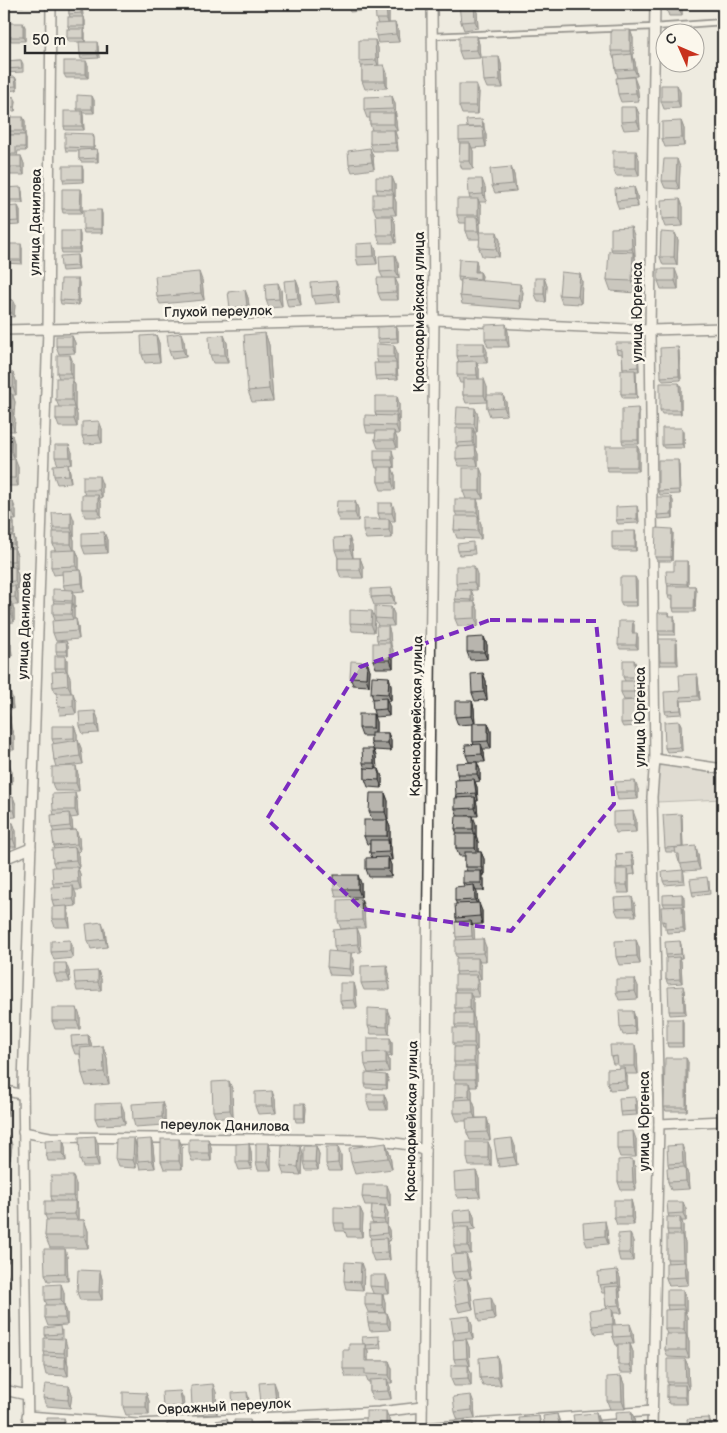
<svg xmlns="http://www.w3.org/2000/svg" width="727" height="1433" font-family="'Balsamiq Sans',sans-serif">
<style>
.green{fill:#cecbc2;stroke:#7c7b76}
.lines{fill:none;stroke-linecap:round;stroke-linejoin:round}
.lane-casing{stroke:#2b2b2b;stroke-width:8}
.street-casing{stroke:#2b2b2b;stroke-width:12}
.lane{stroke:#fbf7ec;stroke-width:4.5}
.street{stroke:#fbf7ec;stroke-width:9}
.wall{fill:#9e9c96;stroke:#2b2b2b}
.shaded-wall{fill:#817f7a;stroke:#2b2b2b}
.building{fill:#b8b5ae;stroke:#2b2b2b}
.marked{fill:none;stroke:#7b2cbf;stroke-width:4;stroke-dasharray:10 6;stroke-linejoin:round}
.labels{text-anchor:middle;stroke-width:5;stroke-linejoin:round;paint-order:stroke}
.street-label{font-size:14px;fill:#2b2b2b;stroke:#fbf7ec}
</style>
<rect width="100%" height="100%" fill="#eeebe0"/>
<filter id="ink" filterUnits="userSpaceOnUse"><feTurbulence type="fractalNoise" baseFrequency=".02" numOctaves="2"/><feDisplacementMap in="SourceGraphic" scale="10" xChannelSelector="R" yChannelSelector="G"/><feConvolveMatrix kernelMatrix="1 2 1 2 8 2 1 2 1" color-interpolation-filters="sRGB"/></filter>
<g filter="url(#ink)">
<polygon class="green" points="657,764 723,773 723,799 657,802 656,781"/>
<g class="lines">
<g class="lane-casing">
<polyline id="lane" points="432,36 654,27 723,22"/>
</g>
<g class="street-casing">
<g id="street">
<polyline points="4,330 434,320 650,330 723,328"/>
<polyline points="655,759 723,769"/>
<polyline points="4,859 31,848"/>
<polyline points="4,1090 23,1095"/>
<polyline points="659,1124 723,1121"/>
<polyline points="23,1132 50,1137 373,1140 410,1145 425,1151"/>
<polyline points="4,1390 27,1395"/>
<polyline points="27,1416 138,1424 379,1412 422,1407"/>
<polyline points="422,1428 653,1411"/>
<polyline points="28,1429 23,1084 48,329 51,4"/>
<polyline points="422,1429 434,320 432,4"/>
<polyline points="652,1429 659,1124 652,797 655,759 650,330 655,4"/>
</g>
</g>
<use href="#lane" class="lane"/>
<use href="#street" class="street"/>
</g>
<g class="wall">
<polygon points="7,4 24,4 24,6 8,6"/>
<polygon points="69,4 82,4 83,17 85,21 85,30 84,30 85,33 85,42 69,42 67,38 69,29 68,26 70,17 69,14"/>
<polygon points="113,4 130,4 130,6 114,6"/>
<polygon points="347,4 369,4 370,10 350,12"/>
<polygon points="485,4 508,4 509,7 486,8"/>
<polygon points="616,4 638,4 638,5 617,7"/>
<polygon points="682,4 682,16 669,16 666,8"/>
<polygon points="386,5 389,13 389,23 395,23 398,30 399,42 378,43 376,36 378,24 376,19"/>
<polygon points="477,12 478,28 464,30 461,22"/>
<polygon points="23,23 25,27 25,41 11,41 9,37"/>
<polygon points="630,30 633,38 633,56 635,62 637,76 618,78 616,70 615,59 614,59 611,51"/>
<polygon points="477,36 479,44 480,58 462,59 459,51"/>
<polygon points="375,40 378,48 378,65 387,73 387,88 365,89 362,81 362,67 359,61"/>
<polygon points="98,46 99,58 81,59 80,55"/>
<polygon points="499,57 501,64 503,88 487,88 484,81"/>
<polygon points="21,60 23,64 23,72 4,73 4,61"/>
<polygon points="667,62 682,62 683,64 668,64"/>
<polygon points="88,65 88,78 66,78 64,74"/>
<polygon points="15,77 17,81 17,90 4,91 4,78"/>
<polygon points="637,85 639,101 621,102 618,94"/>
<polygon points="677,85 680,92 680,108 664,109 661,101"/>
<polygon points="479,92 478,114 462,114 459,106"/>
<polygon points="4,96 14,97 16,101 15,111 4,111"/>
<polygon points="392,96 395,104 396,117 395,117 396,121 397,131 395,131 397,138 398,151 373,151 370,144 372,130 370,124 370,118 367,118 364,110"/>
<polygon points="94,100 94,113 82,113 83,115 84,130 65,130 64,126 78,111 77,109"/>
<polygon points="636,107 639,114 640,129 624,130 621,122"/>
<polygon points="23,117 25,121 25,135 9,135 8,131"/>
<polygon points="681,121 684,129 684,146 665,147 662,139"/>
<polygon points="484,123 484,130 486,135 486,147 472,148 473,151 473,169 462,169 459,161 460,143 459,140 467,127"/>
<polygon points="93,134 94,138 94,149 98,153 98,162 81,162 79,159 79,151 66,151 65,147"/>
<polygon points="4,135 26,139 26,151 18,151 17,156 21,156 24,164 24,175 8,175 5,167 9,156 8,152 4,152"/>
<polygon points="373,156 374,169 352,172 349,164"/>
<polygon points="639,159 639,176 616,176 613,168"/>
<polygon points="82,166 83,170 83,182 64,183 63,179"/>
<polygon points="511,167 514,175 516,191 495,193 492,186"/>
<polygon points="680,167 679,189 665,188 662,181"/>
<polygon points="392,177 395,185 395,197 394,197 396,202 396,215 376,215 373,207 378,194 376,189"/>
<polygon points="485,187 486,202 479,202 481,207 481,223 480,223 480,232 500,240 499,257 482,256 479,248 480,239 469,239 466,231 466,223 460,223 457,215 470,199 469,195"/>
<polygon points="634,187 637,195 638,207 619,209 616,201"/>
<polygon points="4,188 22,191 23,203 4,204"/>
<polygon points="82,193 82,213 63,213 62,209"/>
<polygon points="680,199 683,207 683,226 665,227 662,219"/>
<polygon points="4,207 20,210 20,225 4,226"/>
<polygon points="101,210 102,214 102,233 84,233 83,229"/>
<polygon points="392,216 395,223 396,243 380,243 377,235"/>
<polygon points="79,231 80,235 80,253 62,253 61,249"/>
<polygon points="675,233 678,240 677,265 663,265 660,257"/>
<polygon points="634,235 635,257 637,264 636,293 611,291 607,280 612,251 611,249"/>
<polygon points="373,243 376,250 377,264 358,265 356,257"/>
<polygon points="4,244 22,248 22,264 4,263"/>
<polygon points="77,255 78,259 79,270 62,271 61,267"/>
<polygon points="398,263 399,278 395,279 398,285 398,300 381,300 378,293 383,278 380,272"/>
<polygon points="477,264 477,272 480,272 482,276 481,281 523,292 521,309 462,304 460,296 461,281 459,281 458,277"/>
<polygon points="580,274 582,281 581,304 562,303 559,295"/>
<polygon points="678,277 678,289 661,289 658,281"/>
<polygon points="544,278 547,286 546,302 538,302 535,294"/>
<polygon points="78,279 79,283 79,305 61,304 60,300"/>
<polygon points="202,280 204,300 160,304 157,297"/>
<polygon points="296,280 299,288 301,306 288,307 286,299"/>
<polygon points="723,284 723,309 722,309 719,301"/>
<polygon points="339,289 340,302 315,304 312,296"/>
<polygon points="245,290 248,298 250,314 233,316 230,308"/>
<polygon points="281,290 282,307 269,308 266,300"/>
<polygon points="4,299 13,300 15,304 14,317 4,316"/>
<polygon points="506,324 508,332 509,347 488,347 485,339"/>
<polygon points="398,330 398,342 379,343 377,339"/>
<polygon points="265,333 269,345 273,401 252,402 248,391"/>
<polygon points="156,335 159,343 160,362 145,363 142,355"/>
<polygon points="224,335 227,343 228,363 213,363 210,355"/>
<polygon points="72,336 75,343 75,353 59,354 56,346"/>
<polygon points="184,341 186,357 172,359 169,351"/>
<polygon points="723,345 723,380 721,380 720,376"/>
<polygon points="638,347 639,371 636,371 637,398 623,398 621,394 623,370 622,354 617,353 616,349"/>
<polygon points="678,347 679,351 681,380 663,381 661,377"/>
<polygon points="487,351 487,363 477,363 479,369 479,379 487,387 487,395 506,402 507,415 490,416 487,408 487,402 466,403 463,395 463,383 460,383 457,375 459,362 457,356"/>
<polygon points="397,352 397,365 398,379 376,380 375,376 378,363 376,357"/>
<polygon points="70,355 73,363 73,381 75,385 75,408 77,415 77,427 59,427 56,419 59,407 56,400 59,378 57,373"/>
<polygon points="13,373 16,381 16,395 13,395 15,402 13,415 15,419 14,431 4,431 4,374"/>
<polygon points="679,383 681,387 681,414 662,414 660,410"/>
<polygon points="397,396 399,404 399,420 398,420 399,424 399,434 395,434 397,439 397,448 378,448 375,440 376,433 367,433 365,425 376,415 375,412"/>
<polygon points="639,412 639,444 623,444 622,440"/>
<polygon points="478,415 477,432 475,432 476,436 476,449 478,454 478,466 459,466 456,459 458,447 456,443 458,428 456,424"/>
<polygon points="99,421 102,429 102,443 85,444 82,436"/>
<polygon points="682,428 684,432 684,448 664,448 662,445"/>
<polygon points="4,434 14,442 14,458 4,457"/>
<polygon points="637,446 639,450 639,471 608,471 606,467"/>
<polygon points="72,452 72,464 68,465 70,472 71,483 57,484 54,476 58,465 55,457"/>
<polygon points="394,458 394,468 392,468 395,475 395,490 381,490 378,482 378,468 376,468 374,460"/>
<polygon points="4,460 18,467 18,486 4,486"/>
<polygon points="679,464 680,494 660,495 658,491"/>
<polygon points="480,468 483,476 483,499 477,499 479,506 479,519 481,524 481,539 457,538 454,530 457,516 455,512 466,499 463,491"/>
<polygon points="102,484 102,498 99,498 101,503 101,517 85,517 82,509 85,495 83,490"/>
<polygon points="671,497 673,501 673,518 659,519 657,515"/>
<polygon points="355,501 358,509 358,521 339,521 336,513"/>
<polygon points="4,502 16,510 16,520 13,520 14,523 14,535 8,536 14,536 15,539 15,548 14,548 17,555 17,569 15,569 18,575 18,589 16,589 18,594 18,605 12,605 14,610 14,622 4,623"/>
<polygon points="638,510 639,523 618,524 616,520"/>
<polygon points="395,511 395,521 390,521 392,526 392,538 366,539 363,531 380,519 378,513"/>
<polygon points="74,520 74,536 73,536 74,540 74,550 76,550 79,558 79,570 81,570 83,577 84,591 73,592 75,597 75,608 74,608 74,619 76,619 78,627 79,639 56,641 53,633 55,621 53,614 54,603 53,600 65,589 63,585 63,574 54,575 51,567 55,550 53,544 54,532 53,528"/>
<polygon points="672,529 673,533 672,561 657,561 655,557"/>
<polygon points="635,531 636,535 636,551 614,551 612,547"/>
<polygon points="104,532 107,540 107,553 85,554 82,546"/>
<polygon points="349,537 352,545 353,558 360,558 363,566 363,578 341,578 338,570 338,558 335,550"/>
<polygon points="474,546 475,554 460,555 458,551"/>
<polygon points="687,561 688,565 688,586 695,586 696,590 695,612 674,612 673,608 673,599 669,599 668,595 668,587 667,583 674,571"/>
<polygon points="477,574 477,590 468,590 471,590 474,598 474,602 475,602 478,610 478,626 458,626 455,619 456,602 455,599 458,590 456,583"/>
<polygon points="637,581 637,606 622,606 620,602"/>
<polygon points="394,596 395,604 374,605 371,597"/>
<polygon points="391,607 394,614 394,626 388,626 390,633 391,645 393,650 393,668 376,668 373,660 378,643 377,640 378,626 375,618"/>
<polygon points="669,613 670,616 675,620 675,635 660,635 658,631"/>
<polygon points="375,618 374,632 352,631 350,623"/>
<polygon points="633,621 634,625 634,633 638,637 638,649 620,649 618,645"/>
<polygon points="4,636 11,644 12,656 7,656 10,662 11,673 4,674"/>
<polygon points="484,637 487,645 487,659 470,660 467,652"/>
<polygon points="677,643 678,665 661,665 660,661"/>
<polygon points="68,645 68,655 57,655 56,651"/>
<polygon points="65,656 67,660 67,671 70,678 71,693 76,701 76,714 60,715 58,707 57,694 56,694 53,687 56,671 55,668"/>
<polygon points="634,660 637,667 637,685 636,685 637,689 637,700 624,700 621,692 625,681 623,677"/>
<polygon points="367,662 370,670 369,686 353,685 350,677"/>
<polygon points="483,673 486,681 487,700 475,701 472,693"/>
<polygon points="697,674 698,678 700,700 681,701 682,714 666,715 665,711 680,691"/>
<polygon points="389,677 391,685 391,701 387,701 389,706 389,716 375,717 373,710 373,699 371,693"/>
<polygon points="4,689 12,697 13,709 7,709 10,717 11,728 14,736 14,750 4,750"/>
<polygon points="472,701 474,708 475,723 488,723 491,731 491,749 483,749 484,752 485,762 469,762 466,755 474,745 473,742 473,724 458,725 455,717"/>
<polygon points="637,704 637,726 623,727 621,723"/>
<polygon points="95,711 98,719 99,733 83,734 80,726"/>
<polygon points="373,714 376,722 376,733 388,733 391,741 391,751 374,750 376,756 377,769 379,769 382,777 382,788 368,787 365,779 365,769 363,763 373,749 371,743 371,736 362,736 359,728"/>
<polygon points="679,721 681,725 682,751 667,752 665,748"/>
<polygon points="74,726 77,734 77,740 81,748 83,764 66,766 78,774 79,791 55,791 52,783 56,767 54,760 54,744 52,739"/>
<polygon points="477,762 480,770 480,781 475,782 477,787 478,801 476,801 477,805 478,816 466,816 476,824 476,835 478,842 478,852 481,852 484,859 484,875 482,875 484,879 484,891 476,891 477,893 478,903 482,911 482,924 472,925 474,929 474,940 486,947 486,961 479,961 481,966 481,979 478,979 479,983 479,997 471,997 473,1000 473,1015 475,1021 475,1030 477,1035 477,1050 475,1051 477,1055 476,1070 477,1074 477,1087 470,1087 472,1091 472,1099 475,1107 475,1118 487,1118 489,1126 490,1140 470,1140 467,1133 467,1121 457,1121 454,1113 456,1100 455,1097 456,1083 454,1079 455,1066 454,1062 455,1047 453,1043 456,1028 455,1025 456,1013 455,1008 456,992 455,989 457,975 456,972 457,958 455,954 457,940 456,937 457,922 456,918 457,904 455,901 464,886 463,883 467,871 465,867 465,856 459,856 456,848 457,834 455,829 458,816 455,809 457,798 456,795 459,780 457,774"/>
<polygon points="4,764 9,764 12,772 12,784 10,784 11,787 11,795 4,795"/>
<polygon points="638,789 638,799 618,800 616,792"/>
<polygon points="75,793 77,801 78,817 70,818 72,821 73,830 76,830 79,838 80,851 77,852 78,855 79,868 78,868 80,874 81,890 74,890 76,894 76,906 67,907 69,914 70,927 55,927 52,919 54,907 52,900 54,887 53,883 55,867 53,862 55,849 54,846 54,832 52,828 54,815 53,810"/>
<polygon points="385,793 388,801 387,820 390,827 390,844 391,847 392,860 389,860 391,865 391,877 369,877 366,869 372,858 370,853 370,844 367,844 364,836 372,819 369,812"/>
<polygon points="4,797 13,797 16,805 16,817 4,818"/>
<polygon points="681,814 682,818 683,847 698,854 700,870 683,871 680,862 679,862 676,852 666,852 665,848"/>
<polygon points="636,819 636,832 616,833 613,825"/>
<polygon points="4,823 13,823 16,831 16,847 4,847"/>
<polygon points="631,853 634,860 635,874 629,875 629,893 618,893 616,885 617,869 616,854"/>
<polygon points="683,870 684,874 685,883 665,885 663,881"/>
<polygon points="709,881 710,894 693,896 692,892"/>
<polygon points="361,883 361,897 336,897 334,889"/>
<polygon points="682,894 684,898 684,907 682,907 684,910 685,932 667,933 665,925 663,925 662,922 665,907 663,903"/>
<polygon points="635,905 636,916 618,916 615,909"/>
<polygon points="364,907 365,928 357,928 360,936 361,952 351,953 354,960 353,976 330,975 327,967 336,952 334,946 350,928 341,929 338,921"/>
<polygon points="105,930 107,947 91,949 88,941"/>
<polygon points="636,940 639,948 640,964 619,965 616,957"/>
<polygon points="680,941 681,945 682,958 680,958 681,961 682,983 668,984 666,980 667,958 666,955"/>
<polygon points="73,948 73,958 54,960 51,952"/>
<polygon points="69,971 70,982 57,982 54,974"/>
<polygon points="98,971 101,979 101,990 77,991 75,983"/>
<polygon points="389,973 390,990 364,990 361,983"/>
<polygon points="354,983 356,991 357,1008 343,1008 340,1001"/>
<polygon points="638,986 638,999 619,1000 616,992"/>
<polygon points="684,990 686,1014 670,1015 669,1011"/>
<polygon points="633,1011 635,1018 636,1034 623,1035 620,1027"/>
<polygon points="80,1016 80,1029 55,1029 52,1021"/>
<polygon points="390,1017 389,1034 371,1034 368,1026"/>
<polygon points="682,1019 683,1022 683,1047 668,1047 667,1043"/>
<polygon points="88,1035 91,1043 92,1047 103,1046 107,1058 109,1084 86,1086 82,1074 80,1054 75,1054 72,1046"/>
<polygon points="390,1038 392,1042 392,1056 388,1057 389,1060 389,1072 368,1073 365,1065 368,1053"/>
<polygon points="637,1053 638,1074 626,1074 627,1076 627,1089 610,1090 607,1082 619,1069 618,1064 613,1064 611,1057"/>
<polygon points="688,1062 687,1111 666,1111 664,1107"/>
<polygon points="386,1075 388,1079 387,1089 366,1088 365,1084"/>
<polygon points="229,1081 232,1089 233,1118 216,1118 213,1111"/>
<polygon points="384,1094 387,1102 387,1110 370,1110 367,1102"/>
<polygon points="4,1097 9,1105 9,1116 4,1116"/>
<polygon points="635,1097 637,1101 637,1115 621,1116 620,1112"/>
<polygon points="275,1099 276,1113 258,1114 255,1106"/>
<polygon points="304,1104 306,1108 305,1122 296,1122 295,1118"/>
<polygon points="165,1110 165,1125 135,1127 133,1119"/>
<polygon points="124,1111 125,1124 98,1125 95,1118"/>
<polygon points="4,1136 9,1137 12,1145 10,1160 4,1159"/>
<polygon points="134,1138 136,1146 136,1168 118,1167 115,1159"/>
<polygon points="63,1139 65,1147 66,1161 48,1161 46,1153"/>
<polygon points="151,1139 153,1147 155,1168 140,1169 138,1161"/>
<polygon points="179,1139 182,1147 182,1169 164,1169 161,1161"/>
<polygon points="208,1139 211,1147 211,1161 192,1161 189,1153"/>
<polygon points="636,1139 636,1157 620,1157 617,1149"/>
<polygon points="488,1142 491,1150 491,1166 469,1166 467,1158"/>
<polygon points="386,1143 390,1155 392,1169 355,1174 351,1162"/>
<polygon points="98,1144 99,1167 83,1167 80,1160"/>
<polygon points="316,1146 319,1154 318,1170 305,1170 303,1162"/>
<polygon points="515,1146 517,1165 499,1167 497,1159"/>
<polygon points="251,1151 252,1169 239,1170 236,1162"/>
<polygon points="271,1151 271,1170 258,1170 256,1162"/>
<polygon points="685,1153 686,1169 688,1175 689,1189 671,1190 668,1182 669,1168 668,1164"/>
<polygon points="302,1154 301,1175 284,1174 281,1166"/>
<polygon points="341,1155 341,1171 329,1171 326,1164"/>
<polygon points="632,1159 635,1167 636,1190 621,1190 618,1182"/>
<polygon points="476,1171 479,1179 480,1197 458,1198 455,1190"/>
<polygon points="76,1184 76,1202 78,1208 78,1220 84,1220 88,1231 88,1248 50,1248 45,1236 47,1220 45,1215 52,1201 51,1196"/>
<polygon points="390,1193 390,1206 380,1205 385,1206 388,1213 387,1226 389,1230 390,1241 388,1241 389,1245 390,1260 374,1261 371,1253 371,1239 370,1235 373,1224 371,1219 372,1205 365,1205 362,1197"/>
<polygon points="631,1200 633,1208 634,1225 617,1225 614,1217"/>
<polygon points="360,1208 363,1215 362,1237 347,1237 345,1231 336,1231 334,1223"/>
<polygon points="471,1209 474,1217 475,1229 469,1230 471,1235 471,1254 456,1254 454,1246 455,1227 454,1223"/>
<polygon points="686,1209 686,1221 682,1221 683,1225 683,1237 685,1243 685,1262 688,1270 688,1285 669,1286 666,1278 668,1263 667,1259 668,1235 667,1230 669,1217 668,1214"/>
<polygon points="4,1215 7,1223 7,1235 4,1235"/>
<polygon points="607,1229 608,1244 587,1246 584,1238"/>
<polygon points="4,1240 7,1240 9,1248 9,1262 4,1262"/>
<polygon points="633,1241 633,1261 620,1261 618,1253"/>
<polygon points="67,1256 68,1281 48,1281 45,1274"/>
<polygon points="469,1262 471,1278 455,1279 452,1272"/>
<polygon points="4,1268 8,1276 8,1290 4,1290"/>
<polygon points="617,1270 620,1278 621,1291 620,1291 620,1294 622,1313 613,1313 615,1325 633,1332 634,1344 625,1344 630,1344 633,1352 633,1373 620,1373 618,1365 618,1345 616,1345 613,1337 612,1332 595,1334 592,1326 607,1309 606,1306 605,1293 602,1293 599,1285"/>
<polygon points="100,1271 102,1279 102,1300 80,1300 77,1292"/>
<polygon points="364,1271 363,1290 346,1289 344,1281"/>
<polygon points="467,1279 470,1287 473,1309 459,1312 456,1304"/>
<polygon points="389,1283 389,1294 383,1294 385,1302 385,1313 368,1312 365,1305 373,1293 370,1286"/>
<polygon points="64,1292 64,1305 67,1313 67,1325 48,1326 45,1318 47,1305 45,1300"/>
<polygon points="686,1298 686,1313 685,1313 687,1317 687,1336 689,1342 689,1358 668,1357 665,1350 667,1334 665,1329 668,1310 667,1305"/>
<polygon points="4,1303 10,1311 11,1323 9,1323 9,1338 4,1338"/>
<polygon points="494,1305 495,1320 479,1322 477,1314"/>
<polygon points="387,1313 390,1321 390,1330 370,1331 368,1323"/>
<polygon points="469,1316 472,1324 473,1339 466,1339 469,1347 470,1366 468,1366 471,1373 471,1386 454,1386 451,1379 456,1365 454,1359 455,1340 453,1333"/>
<polygon points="62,1330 62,1338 53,1339 67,1347 67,1360 68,1365 68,1376 46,1375 44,1367 45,1356 44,1352 47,1339 45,1335"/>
<polygon points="380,1340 381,1348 367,1349 368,1352 368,1361 389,1361 392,1369 392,1383 388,1383 390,1387 391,1399 373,1400 370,1392 370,1382 368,1382 366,1377 346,1377 343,1369 349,1350"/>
<polygon points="497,1356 499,1364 501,1385 483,1386 480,1378"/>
<polygon points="685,1359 688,1366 689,1389 686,1390 687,1393 687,1404 669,1404 667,1397 669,1385 667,1382"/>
<polygon points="4,1362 7,1362 10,1370 9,1380 4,1380"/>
<polygon points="621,1376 624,1384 625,1409 610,1409 607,1401"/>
<polygon points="69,1386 72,1394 70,1408 46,1406 43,1398"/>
<polygon points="4,1389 5,1389 8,1396 8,1412 7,1413 8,1417 8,1429 4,1429"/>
<polygon points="277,1390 279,1409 264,1411 261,1403"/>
<polygon points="216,1392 217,1414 195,1415 192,1407"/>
<polygon points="247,1392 249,1400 251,1412 236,1414 233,1406"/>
<polygon points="146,1393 149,1401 149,1415 126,1415 123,1407"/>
<polygon points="183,1398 185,1414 166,1415 163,1407"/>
<polygon points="474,1403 475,1418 458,1420 455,1412"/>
<polygon points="631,1411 634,1418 635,1429 617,1429 616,1426"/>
<polygon points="596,1413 599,1421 600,1429 575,1429 575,1428"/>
<polygon points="389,1419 389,1429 368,1429 366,1424"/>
</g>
<g class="shaded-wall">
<polygon points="81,4 82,4 83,17 81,13"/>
<polygon points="474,4 477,12 478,28 475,21"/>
<polygon points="679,4 682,4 682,16 679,8"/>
<polygon points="386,5 389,13 389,27 387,19"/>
<polygon points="84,17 85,21 85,30 84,26"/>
<polygon points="23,23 25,27 25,41 23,37"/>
<polygon points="395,23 398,30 399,42 396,34"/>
<polygon points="84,29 85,33 85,42 84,38"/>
<polygon points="630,30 633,38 633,56 635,62 637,76 634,69 633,58 630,51"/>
<polygon points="477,36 479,44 480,58 477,50"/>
<polygon points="375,40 378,48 379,68 376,60"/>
<polygon points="97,42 98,46 99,58 97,54"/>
<polygon points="499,57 501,64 503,88 500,80"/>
<polygon points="86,61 88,65 88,78 86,74"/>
<polygon points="384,65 387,73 387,88 385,81"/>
<polygon points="15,77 17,81 17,90 16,86"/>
<polygon points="634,77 637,85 639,101 636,93"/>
<polygon points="476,84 479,92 478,114 476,106"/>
<polygon points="677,85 680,92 680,108 678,101"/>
<polygon points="92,96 94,100 94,113 92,109"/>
<polygon points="392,96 395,104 396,117 393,109"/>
<polygon points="14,97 16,101 15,111 14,107"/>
<polygon points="636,107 639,114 640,129 637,121"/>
<polygon points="82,111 83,115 84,130 82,126"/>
<polygon points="394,113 396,121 397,131 394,124"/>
<polygon points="23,117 25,121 25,135 23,131"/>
<polygon points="482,119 486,135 486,147 484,139"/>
<polygon points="681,121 684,129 684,146 682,138"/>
<polygon points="394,130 397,138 398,151 395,143"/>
<polygon points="93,134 94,138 94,151 93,148"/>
<polygon points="25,135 26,139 26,151 25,147"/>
<polygon points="470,143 473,151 473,169 470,161"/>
<polygon points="370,148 373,156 374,169 372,162"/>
<polygon points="97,149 98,153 98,162 97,158"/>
<polygon points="636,151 639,159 639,176 636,168"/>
<polygon points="21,156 24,164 24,175 21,167"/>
<polygon points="677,159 680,167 679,189 676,181"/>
<polygon points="82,166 83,170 83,182 82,179"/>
<polygon points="511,167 514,175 516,191 513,184"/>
<polygon points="4,170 5,173 5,185 4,183"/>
<polygon points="392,177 395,185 395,197 392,190"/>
<polygon points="482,179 485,187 486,202 483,194"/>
<polygon points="21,187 22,191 23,203 22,200"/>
<polygon points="634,187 637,195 638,207 635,199"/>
<polygon points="81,189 82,193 82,213 80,209"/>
<polygon points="393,194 396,202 396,215 393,207"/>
<polygon points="478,199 481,207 481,223 478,215"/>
<polygon points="680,199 683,207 683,226 680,218"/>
<polygon points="18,206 20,210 20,225 19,221"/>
<polygon points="101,210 102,214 102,233 101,229"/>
<polygon points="392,216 395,223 396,243 393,235"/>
<polygon points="477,217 480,225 481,239 478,231"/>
<polygon points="631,227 634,235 635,257 632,249"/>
<polygon points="79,231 80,235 80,253 79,249"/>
<polygon points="497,232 500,240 499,257 496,249"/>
<polygon points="675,233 678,240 677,265 674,257"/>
<polygon points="373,243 376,250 377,264 374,256"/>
<polygon points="21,244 22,248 22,264 21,260"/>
<polygon points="633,252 637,264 636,293 632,281"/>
<polygon points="77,255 78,259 79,270 77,266"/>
<polygon points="395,255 398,263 399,278 396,271"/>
<polygon points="476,260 477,264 477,275 475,272"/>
<polygon points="675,269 678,277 678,289 675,281"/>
<polygon points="199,272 202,280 204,300 201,293"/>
<polygon points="480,272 482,276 481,283 480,279"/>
<polygon points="580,274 582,281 581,304 578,296"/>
<polygon points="395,278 398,285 398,300 396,292"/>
<polygon points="544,278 547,286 546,302 544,294"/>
<polygon points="78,279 79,283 79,305 77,301"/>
<polygon points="296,280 299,288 301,306 298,298"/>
<polygon points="336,281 339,289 340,302 337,294"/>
<polygon points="278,283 281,290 282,307 279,299"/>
<polygon points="520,284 523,292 521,309 519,301"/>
<polygon points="245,290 248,298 250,314 247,306"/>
<polygon points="13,300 15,304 14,317 12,313"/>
<polygon points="506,324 508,332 509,347 506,339"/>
<polygon points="396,326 398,330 398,342 397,338"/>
<polygon points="181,333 184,341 186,357 183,350"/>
<polygon points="265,333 269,345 273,401 269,389"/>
<polygon points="156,335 159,343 160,362 158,354"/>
<polygon points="224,335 227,343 228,363 225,355"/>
<polygon points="72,336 75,343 75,353 72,346"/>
<polygon points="484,343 487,351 487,363 484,355"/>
<polygon points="637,343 638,347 639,371 638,367"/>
<polygon points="394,345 397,352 397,365 394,357"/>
<polygon points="678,347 679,351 681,380 679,376"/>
<polygon points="70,355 73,363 73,381 75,385 75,408 77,415 77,427 74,419 74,407 72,400 72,378 70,373"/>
<polygon points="476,361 479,369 479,382 477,375"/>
<polygon points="396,363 397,366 398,379 396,375"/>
<polygon points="635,370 636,373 637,398 636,394"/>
<polygon points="13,373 16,381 16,395 13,387"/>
<polygon points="484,379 487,387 487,402 484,395"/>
<polygon points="679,383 681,387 681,414 680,410"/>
<polygon points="12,394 15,402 14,415 11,407"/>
<polygon points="503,395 506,402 507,415 504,407"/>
<polygon points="397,396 399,404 399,420 396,412"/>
<polygon points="475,408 478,415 477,432 474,424"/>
<polygon points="638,408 639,412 639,444 638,440"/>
<polygon points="12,411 15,419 14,431 12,424"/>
<polygon points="396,416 399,424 399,434 396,426"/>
<polygon points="99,421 102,429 102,443 99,435"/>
<polygon points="473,428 476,436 476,449 478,454 478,466 476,458 475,447 473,442"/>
<polygon points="682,428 684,432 684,448 682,444"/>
<polygon points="394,431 397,439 397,448 394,440"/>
<polygon points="12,435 14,442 14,458 11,450"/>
<polygon points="69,445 72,452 72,464 70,457"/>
<polygon points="637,446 639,450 639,471 637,467"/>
<polygon points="392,450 394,458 394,468 392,460"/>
<polygon points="15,459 18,467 18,486 15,478"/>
<polygon points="678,460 679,464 680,494 679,490"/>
<polygon points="68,464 70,472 71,483 69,475"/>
<polygon points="392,467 395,475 395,490 392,482"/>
<polygon points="480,468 483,476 483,499 480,491"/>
<polygon points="99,476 102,484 102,498 99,490"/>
<polygon points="98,495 101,503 101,517 98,509"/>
<polygon points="671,497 673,501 673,518 672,514"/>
<polygon points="477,499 479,506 480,519 477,512"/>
<polygon points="355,501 358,509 358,521 355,513"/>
<polygon points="13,502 16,510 16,520 13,512"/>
<polygon points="392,503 395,511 395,521 392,513"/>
<polygon points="637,506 638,510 639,523 637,519"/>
<polygon points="71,512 74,520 74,536 71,528"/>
<polygon points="478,516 481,524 481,539 478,531"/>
<polygon points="13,519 14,523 14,535 13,532"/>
<polygon points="389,519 392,526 392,538 389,530"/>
<polygon points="672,529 673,533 672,561 671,557"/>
<polygon points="635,531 636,535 636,551 635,547"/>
<polygon points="71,532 74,540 74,551 71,544"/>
<polygon points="104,532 107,540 107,553 105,545"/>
<polygon points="14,536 15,539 15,548 14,544"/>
<polygon points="349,537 352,545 353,558 350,550"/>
<polygon points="14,548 17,555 17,569 14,561"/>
<polygon points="76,550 79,558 79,574 76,566"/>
<polygon points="360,558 363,566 363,578 360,570"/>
<polygon points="687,561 688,565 688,587 687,584"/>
<polygon points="474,566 477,574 477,590 474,582"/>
<polygon points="15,567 18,575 18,589 15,581"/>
<polygon points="81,570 83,577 84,591 82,583"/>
<polygon points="635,577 637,581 637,606 636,602"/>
<polygon points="15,586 18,594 18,605 15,597"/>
<polygon points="695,586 696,590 695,612 694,608"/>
<polygon points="392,588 394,596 395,604 392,596"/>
<polygon points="73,590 75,597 75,608 72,601"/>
<polygon points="471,590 474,598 474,607 471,600"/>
<polygon points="11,602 14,610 14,622 12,615"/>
<polygon points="475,602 478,610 478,626 475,618"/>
<polygon points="72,603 74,610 74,622 71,614"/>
<polygon points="391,607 394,614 394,626 391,619"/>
<polygon points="372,611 375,618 374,632 371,624"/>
<polygon points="674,616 675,620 675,635 674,631"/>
<polygon points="76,619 78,627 79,639 77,631"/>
<polygon points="633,621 634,625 634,637 632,633"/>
<polygon points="388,626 390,633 391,645 393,650 393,668 390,660 390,644 388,639"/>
<polygon points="637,633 638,637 638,649 636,645"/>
<polygon points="8,636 11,644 12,656 9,648"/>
<polygon points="484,637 487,645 487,659 484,652"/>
<polygon points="676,639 677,643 678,665 676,661"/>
<polygon points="66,641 68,645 68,655 67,651"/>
<polygon points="7,654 10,662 11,673 8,665"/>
<polygon points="65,656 67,660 67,671 70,678 71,693 68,685 67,672 65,668"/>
<polygon points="634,660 637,667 637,685 635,677"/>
<polygon points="367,662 370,670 369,686 366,678"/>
<polygon points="483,673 486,681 487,700 484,692"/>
<polygon points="697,674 698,678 700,700 698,696"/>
<polygon points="389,677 391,685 391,701 388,694"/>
<polygon points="634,681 637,689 637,700 634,692"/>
<polygon points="9,689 12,697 13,709 10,701"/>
<polygon points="73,693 76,701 76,714 73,706"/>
<polygon points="680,697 681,701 682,714 681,710"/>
<polygon points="386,698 389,706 389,716 386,709"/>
<polygon points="635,700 637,704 637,726 636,722"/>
<polygon points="472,701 474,708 475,724 472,716"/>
<polygon points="7,709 10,717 11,728 14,736 14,750 11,743 11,732 9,726"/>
<polygon points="95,711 98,719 99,733 96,725"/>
<polygon points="373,714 376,722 376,736 373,728"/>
<polygon points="679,721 681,725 682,751 680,747"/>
<polygon points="488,723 491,731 491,749 488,741"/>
<polygon points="74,726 77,734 77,746 74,738"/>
<polygon points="388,733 391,741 391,751 388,743"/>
<polygon points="78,740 81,748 83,764 80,756"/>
<polygon points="481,744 484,752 485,762 482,754"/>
<polygon points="373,749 376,756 377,771 374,763"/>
<polygon points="477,762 480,770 480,781 477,774"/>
<polygon points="9,764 12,772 12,784 9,776"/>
<polygon points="76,766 78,774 79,791 76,783"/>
<polygon points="379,769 382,777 382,788 379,780"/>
<polygon points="474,779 477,787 478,801 476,793"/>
<polygon points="635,781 638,789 638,799 635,792"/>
<polygon points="75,793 77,801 78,817 75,810"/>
<polygon points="385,793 388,801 388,820 385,812"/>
<polygon points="13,797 16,805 16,817 14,810"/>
<polygon points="475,797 477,805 478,816 475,808"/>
<polygon points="633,811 636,819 636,832 634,825"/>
<polygon points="69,813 72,821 73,834 70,826"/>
<polygon points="681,814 682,818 683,851 682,847"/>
<polygon points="473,816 476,824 476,835 478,842 478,856 475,848 475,836 473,829"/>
<polygon points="387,820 390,827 390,844 387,836"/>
<polygon points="13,823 16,831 16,847 13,839"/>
<polygon points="76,830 79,838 80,851 77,844"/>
<polygon points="388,840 391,847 392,860 389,852"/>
<polygon points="696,846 698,854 700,870 697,862"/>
<polygon points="75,847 78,855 79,868 76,860"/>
<polygon points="481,852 484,859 484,875 481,867"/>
<polygon points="631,853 634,860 635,874 633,866"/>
<polygon points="388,857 391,865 391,877 388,869"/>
<polygon points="77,867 80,874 81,890 78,882"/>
<polygon points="627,869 629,876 629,893 627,885"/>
<polygon points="481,871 484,879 484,891 481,883"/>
<polygon points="358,875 361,883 361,897 358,889"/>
<polygon points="474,885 477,893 478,907 475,900"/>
<polygon points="73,886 76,894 76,906 73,899"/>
<polygon points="682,894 684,898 684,907 682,903"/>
<polygon points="632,897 635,905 636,916 633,908"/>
<polygon points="361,899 364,907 365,928 362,920"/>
<polygon points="479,903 482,911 482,924 480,916"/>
<polygon points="67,906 69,914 70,927 67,919"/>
<polygon points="682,906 684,910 685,932 683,928"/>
<polygon points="471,921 474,929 475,944 472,936"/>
<polygon points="102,922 105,930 107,947 105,939"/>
<polygon points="357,928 360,936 361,952 358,944"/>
<polygon points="483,939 486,947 486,961 483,953"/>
<polygon points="70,940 73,948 73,958 70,951"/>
<polygon points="636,940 639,948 640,964 637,956"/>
<polygon points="680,941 681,945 682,958 681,954"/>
<polygon points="351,953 354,960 353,976 350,969"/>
<polygon points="679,957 681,961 682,983 680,979"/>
<polygon points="478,958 481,966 481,979 478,971"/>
<polygon points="66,963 69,971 70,982 67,974"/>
<polygon points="387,965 389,973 390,990 387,982"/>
<polygon points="98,971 101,979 101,990 98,982"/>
<polygon points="477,975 479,983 479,997 476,989"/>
<polygon points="635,979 638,986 638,999 635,991"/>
<polygon points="354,983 356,991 357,1008 354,1000"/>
<polygon points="683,986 684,990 686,1014 684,1011"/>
<polygon points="470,992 473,1000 473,1015 475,1021 475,1030 477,1035 477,1050 474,1043 474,1030 472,1025 472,1014 470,1008"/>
<polygon points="77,1008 80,1016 80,1029 77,1021"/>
<polygon points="387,1009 390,1017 389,1034 387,1027"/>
<polygon points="633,1011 635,1018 636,1034 634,1026"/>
<polygon points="682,1019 683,1022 683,1047 682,1043"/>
<polygon points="88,1035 91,1043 92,1052 89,1045"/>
<polygon points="390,1038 392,1042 392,1056 390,1053"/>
<polygon points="635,1045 637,1053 638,1074 635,1066"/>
<polygon points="103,1046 107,1058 109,1084 104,1072"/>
<polygon points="474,1047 477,1055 477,1070 474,1062"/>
<polygon points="386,1052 389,1060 389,1072 386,1064"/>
<polygon points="686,1058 688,1062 687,1111 686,1107"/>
<polygon points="475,1066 477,1074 477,1087 475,1079"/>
<polygon points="624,1068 627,1076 627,1089 625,1081"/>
<polygon points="386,1075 388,1079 387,1089 386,1085"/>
<polygon points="229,1081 232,1089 233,1118 230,1110"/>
<polygon points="469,1083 472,1091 472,1104 469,1096"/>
<polygon points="272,1091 275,1099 276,1113 273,1106"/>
<polygon points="384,1094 387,1102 387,1110 384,1102"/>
<polygon points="6,1097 9,1105 9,1116 6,1108"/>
<polygon points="635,1097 637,1101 637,1115 636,1111"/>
<polygon points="472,1099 475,1107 476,1120 473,1113"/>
<polygon points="162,1102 165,1110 165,1125 162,1117"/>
<polygon points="121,1103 124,1111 125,1124 122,1116"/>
<polygon points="304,1104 306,1108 305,1122 304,1118"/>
<polygon points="487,1118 489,1126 490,1140 487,1132"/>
<polygon points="633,1131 636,1139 636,1157 634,1149"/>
<polygon points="95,1136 98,1144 99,1167 96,1159"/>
<polygon points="9,1137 12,1145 10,1160 8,1152"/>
<polygon points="134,1138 136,1146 136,1168 133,1160"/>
<polygon points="512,1138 515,1146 517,1165 514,1157"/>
<polygon points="63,1139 65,1147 66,1161 63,1153"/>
<polygon points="151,1139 153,1147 155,1168 152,1160"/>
<polygon points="179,1139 182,1147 182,1169 179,1161"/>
<polygon points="208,1139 211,1147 211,1161 209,1153"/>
<polygon points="488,1142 491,1150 491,1166 488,1158"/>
<polygon points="249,1143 251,1151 252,1169 249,1162"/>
<polygon points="269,1143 271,1151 271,1170 268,1162"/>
<polygon points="386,1143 390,1155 392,1169 388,1158"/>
<polygon points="682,1145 685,1153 686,1169 688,1175 689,1189 686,1181 685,1169 683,1163"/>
<polygon points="300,1146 302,1154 301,1175 298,1167"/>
<polygon points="316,1146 319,1154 318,1170 315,1162"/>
<polygon points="338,1147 341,1155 341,1171 338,1163"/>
<polygon points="632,1159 635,1167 636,1190 633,1182"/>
<polygon points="476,1171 479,1179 480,1197 477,1189"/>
<polygon points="73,1176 76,1184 76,1202 78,1208 78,1222 75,1214 75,1202 73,1196"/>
<polygon points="387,1185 390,1193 390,1206 387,1198"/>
<polygon points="631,1200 633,1208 634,1225 631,1217"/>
<polygon points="683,1202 686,1209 686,1221 683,1213"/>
<polygon points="385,1206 388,1213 387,1226 389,1230 390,1241 387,1233 386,1225 384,1220"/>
<polygon points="360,1208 363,1215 362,1237 360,1229"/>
<polygon points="471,1209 474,1217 475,1229 472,1222"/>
<polygon points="4,1215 7,1223 7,1235 4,1227"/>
<polygon points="680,1217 683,1225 683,1237 685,1243 685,1267 683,1259 682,1236 680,1230"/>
<polygon points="84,1220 88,1231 88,1248 84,1236"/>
<polygon points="605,1221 607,1229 608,1244 605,1236"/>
<polygon points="468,1227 471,1235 471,1254 468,1246"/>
<polygon points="630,1233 633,1241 633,1261 630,1253"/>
<polygon points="386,1238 389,1245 390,1260 387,1252"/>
<polygon points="7,1240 9,1248 9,1262 6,1254"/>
<polygon points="65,1249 67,1256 68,1281 65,1273"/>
<polygon points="466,1254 469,1262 471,1278 468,1271"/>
<polygon points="685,1262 688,1270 688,1285 686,1277"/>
<polygon points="361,1263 364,1271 363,1290 360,1282"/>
<polygon points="5,1268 8,1276 8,1290 6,1282"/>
<polygon points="617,1270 620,1278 621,1291 618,1283"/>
<polygon points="100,1271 102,1279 102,1300 99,1292"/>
<polygon points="386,1275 389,1283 389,1294 386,1287"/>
<polygon points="467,1279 470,1287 473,1309 470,1301"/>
<polygon points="61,1284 64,1292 64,1307 61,1299"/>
<polygon points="618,1286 620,1294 622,1313 619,1305"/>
<polygon points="683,1290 686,1298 686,1313 683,1305"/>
<polygon points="382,1294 385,1302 385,1313 382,1305"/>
<polygon points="491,1297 494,1305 495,1320 492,1312"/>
<polygon points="8,1303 10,1311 11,1323 8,1315"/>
<polygon points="64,1305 67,1313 67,1325 65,1318"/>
<polygon points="612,1308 614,1316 616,1332 613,1324"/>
<polygon points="684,1309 687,1317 687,1336 689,1342 689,1358 686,1350 686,1335 684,1329"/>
<polygon points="387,1313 390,1321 390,1330 387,1323"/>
<polygon points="469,1316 472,1324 473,1339 470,1331"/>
<polygon points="7,1317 9,1325 9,1338 6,1330"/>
<polygon points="630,1324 633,1332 634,1344 631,1336"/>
<polygon points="65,1339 67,1347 67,1361 64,1353"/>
<polygon points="466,1339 469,1347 470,1366 467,1358"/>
<polygon points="365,1344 368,1352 368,1369 365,1361"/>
<polygon points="630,1344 633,1352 633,1373 630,1365"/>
<polygon points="497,1356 499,1364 501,1385 498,1377"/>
<polygon points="65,1357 68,1365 68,1376 65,1368"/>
<polygon points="685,1359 688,1366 689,1389 686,1382"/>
<polygon points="389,1361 392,1369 392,1383 389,1375"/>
<polygon points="7,1362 10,1370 9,1380 6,1373"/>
<polygon points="468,1365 471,1373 471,1386 468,1378"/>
<polygon points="621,1376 624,1384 625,1409 622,1401"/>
<polygon points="387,1379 390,1387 391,1399 388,1391"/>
<polygon points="274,1382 277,1390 279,1409 276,1402"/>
<polygon points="213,1384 216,1392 217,1414 214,1406"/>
<polygon points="685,1385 687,1393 687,1404 685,1397"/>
<polygon points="69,1386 72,1394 70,1408 68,1400"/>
<polygon points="5,1389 8,1396 8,1412 5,1405"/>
<polygon points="180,1391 183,1398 185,1414 182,1406"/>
<polygon points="247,1392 249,1400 251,1412 248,1404"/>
<polygon points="146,1393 149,1401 149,1415 146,1407"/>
<polygon points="471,1395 474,1403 475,1418 472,1410"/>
<polygon points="6,1409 8,1417 8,1429 5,1421"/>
<polygon points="386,1411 389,1419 389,1429 388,1429 386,1424"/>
<polygon points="631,1411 634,1418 635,1429 634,1429 632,1425"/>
<polygon points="596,1413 599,1421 600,1429 599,1429 598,1425"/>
<polygon points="557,1414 560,1422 561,1429 560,1429"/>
<polygon points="539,1416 541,1424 542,1429 540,1429"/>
<polygon points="64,1418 67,1426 67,1429 64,1429"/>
<polygon points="709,1418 712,1425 712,1429 710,1429"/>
<polygon points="227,1419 230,1427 230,1429 228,1429"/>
<polygon points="250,1420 253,1428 253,1429 250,1429"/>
</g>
<g class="building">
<polygon points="69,4 81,4 81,13 69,14"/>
<polygon points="474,4 475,21 461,22 459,5"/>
<rect x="666" y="4" width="13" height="4"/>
<polygon points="386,5 387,19 376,19 375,6"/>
<rect x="68" y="17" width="16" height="9"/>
<rect x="9" y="23" width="14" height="14"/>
<polygon points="395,23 396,34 376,36 375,24"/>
<rect x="67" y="29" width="17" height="9"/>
<rect x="611" y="30" width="19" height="21"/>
<polygon points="664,31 679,31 679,32 664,32 664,41"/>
<polygon points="459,36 477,36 477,50 459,51"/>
<polygon points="359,40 375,40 376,60 359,61"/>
<polygon points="79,42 97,42 97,54 80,55"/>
<polygon points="632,54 634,69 616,70 614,56"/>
<polygon points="482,57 499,57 500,80 484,81"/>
<polygon points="21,60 22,68 4,69 4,61"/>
<rect x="64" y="61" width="22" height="13"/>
<polygon points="384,65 385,81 362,81 362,66"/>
<polygon points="15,77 16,86 4,87 4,78"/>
<polygon points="634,77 636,93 618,94 616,78"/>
<rect x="459" y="84" width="17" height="22"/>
<polygon points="661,85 677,85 678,101 661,101"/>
<polygon points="77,95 92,96 92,109 77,109"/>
<polygon points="4,96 14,97 14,107 4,107"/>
<polygon points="392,96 393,109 364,110 364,97"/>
<polygon points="621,107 636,107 637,121 621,122"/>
<rect x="64" y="111" width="18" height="15"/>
<rect x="370" y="113" width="24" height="11"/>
<rect x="8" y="117" width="15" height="14"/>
<polygon points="482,119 483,127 467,127 466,120"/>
<polygon points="681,121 682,138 662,139 662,122"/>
<polygon points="483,127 484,139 459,140 459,128"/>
<polygon points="370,130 394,130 395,143 370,144"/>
<polygon points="65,133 93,134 93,148 65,147"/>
<polygon points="4,135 25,135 25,147 16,147 16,154 8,154 8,148 4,148"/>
<polygon points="460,143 470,143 470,161 459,161"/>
<polygon points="370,148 372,162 349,164 348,151"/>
<polygon points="97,149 97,158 79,159 79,150"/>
<rect x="613" y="151" width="23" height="17"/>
<rect x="5" y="156" width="16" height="11"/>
<polygon points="664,159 677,159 676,181 662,181"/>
<rect x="63" y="166" width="19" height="13"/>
<polygon points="511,167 513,184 492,186 490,169"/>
<polygon points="376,177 392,177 392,190 376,189"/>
<polygon points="468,179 482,179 483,194 469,195"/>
<polygon points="21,187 22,200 4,200 4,188"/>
<polygon points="634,187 635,199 616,201 615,189"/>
<polygon points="62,189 81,189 80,209 62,209"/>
<rect x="373" y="194" width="20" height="13"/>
<rect x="457" y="199" width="21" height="16"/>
<polygon points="680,199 680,218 662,219 661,200"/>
<polygon points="18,206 19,221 4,222 4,207"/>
<rect x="83" y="210" width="18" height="19"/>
<polygon points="376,216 392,216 393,235 377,235"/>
<polygon points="466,217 477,217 478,231 466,231"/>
<polygon points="631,227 632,249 611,249 611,228"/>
<rect x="61" y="231" width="18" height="18"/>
<polygon points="480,232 497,232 496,249 479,248"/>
<polygon points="661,232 675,233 674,257 660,257"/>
<polygon points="373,243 374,256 356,257 356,244"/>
<rect x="4" y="244" width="17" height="16"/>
<polygon points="609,251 633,252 632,281 607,280"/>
<polygon points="77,255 77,266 61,267 60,256"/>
<polygon points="395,255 396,271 380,272 379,256"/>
<polygon points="459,259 476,260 475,272 480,272 480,279 458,277"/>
<rect x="658" y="269" width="17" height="12"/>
<polygon points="199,272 201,293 157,297 155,276"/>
<polygon points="561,272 580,274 578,296 559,295"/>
<polygon points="377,278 395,278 396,292 378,293"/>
<rect x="535" y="278" width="9" height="16"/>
<polygon points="61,279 78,279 77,301 60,300"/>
<polygon points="461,279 520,284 519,301 460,296"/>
<polygon points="296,280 298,298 286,299 284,281"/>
<polygon points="336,281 337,294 312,296 311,283"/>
<polygon points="278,283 279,299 266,300 265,284"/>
<polygon points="719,283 723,284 723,301 719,301"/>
<polygon points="245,290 247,306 230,308 228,292"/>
<polygon points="4,299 13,300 12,313 4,312"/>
<polygon points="506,324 506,339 485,339 485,325"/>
<polygon points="396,326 397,338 377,339 377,327"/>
<polygon points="181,333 183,350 169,351 167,335"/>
<polygon points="265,333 269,389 248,391 244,335"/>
<polygon points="156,335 158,354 142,355 141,336"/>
<polygon points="224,335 225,355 210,355 209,336"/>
<rect x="56" y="336" width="16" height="10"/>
<polygon points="457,343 484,343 484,355 457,356"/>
<polygon points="616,343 637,343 638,367 623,368 622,350 616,349"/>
<polygon points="376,344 394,345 394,357 376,357"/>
<polygon points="719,345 723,345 723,376 720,376"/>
<polygon points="678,347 679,376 661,377 660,348"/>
<rect x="57" y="355" width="13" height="18"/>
<polygon points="476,361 477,375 457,375 457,362"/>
<polygon points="374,363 396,363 396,375 375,376"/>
<polygon points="621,370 635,370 636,394 621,394"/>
<polygon points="13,373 13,387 4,387 4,374"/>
<rect x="56" y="378" width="16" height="22"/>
<rect x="463" y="379" width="21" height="16"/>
<polygon points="660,383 679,383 680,410 660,410"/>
<polygon points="4,393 12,394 11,407 4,407"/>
<polygon points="487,395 503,395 504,407 487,408"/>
<polygon points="375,396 397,396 396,412 375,412"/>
<rect x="56" y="407" width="18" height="12"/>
<polygon points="457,407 475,408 474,424 456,424"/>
<polygon points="638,408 638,440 622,440 622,409"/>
<polygon points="4,411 12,411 12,424 4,423"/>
<polygon points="365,415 396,416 396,426 365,425"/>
<polygon points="99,421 99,435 82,436 82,422"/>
<polygon points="456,428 473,428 473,442 456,443"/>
<polygon points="662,428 682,428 682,444 662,445"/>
<polygon points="376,431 394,431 394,440 375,440"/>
<polygon points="4,434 12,435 11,450 4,450"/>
<polygon points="55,445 69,445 70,457 55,457"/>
<polygon points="475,446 476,458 456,459 456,447"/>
<rect x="606" y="446" width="31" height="21"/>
<rect x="374" y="450" width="18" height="10"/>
<polygon points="15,459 15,478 4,478 4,460"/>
<polygon points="658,460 678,460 679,490 658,491"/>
<polygon points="68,464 69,475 54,476 53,465"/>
<rect x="378" y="467" width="14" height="15"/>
<rect x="463" y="468" width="17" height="23"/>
<rect x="83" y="476" width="16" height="14"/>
<rect x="82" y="495" width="16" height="14"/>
<polygon points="657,497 671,497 672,514 657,515"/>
<rect x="455" y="499" width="22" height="13"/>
<polygon points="337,501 355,501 355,513 336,513"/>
<polygon points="4,502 13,502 13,512 4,513"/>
<rect x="378" y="503" width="14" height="10"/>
<polygon points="637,506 637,519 616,520 616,507"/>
<polygon points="71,512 71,528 53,528 52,513"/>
<polygon points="455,516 478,516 478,531 454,530"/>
<rect x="4" y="519" width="9" height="13"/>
<polygon points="363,519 389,519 389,530 363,531"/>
<polygon points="656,528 672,529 671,557 655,557"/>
<rect x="612" y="531" width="23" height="16"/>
<rect x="53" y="532" width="18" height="12"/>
<polygon points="104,532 105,545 82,546 82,533"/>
<rect x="4" y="536" width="10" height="8"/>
<polygon points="349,537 350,550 335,550 334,538"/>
<polygon points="473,542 473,550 458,551 457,544"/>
<rect x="4" y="548" width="10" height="13"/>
<polygon points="76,550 76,566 51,567 51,551"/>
<rect x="338" y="558" width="22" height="12"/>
<polygon points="674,561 687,561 687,584 667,583 666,571 674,571"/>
<polygon points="456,566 474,566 474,582 456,583"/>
<polygon points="4,567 15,567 15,581 4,582"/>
<polygon points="81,570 82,583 63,585 62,571"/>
<polygon points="620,577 635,577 636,602 620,602"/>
<polygon points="4,586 15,586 15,597 4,598"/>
<polygon points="668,586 695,586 694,608 673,608 673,595 668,595"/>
<polygon points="392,588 392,596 371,597 371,589"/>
<polygon points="53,589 73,590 72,601 53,600"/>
<polygon points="456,590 471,590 471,600 455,599"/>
<polygon points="11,602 12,615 4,615 4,603"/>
<polygon points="455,602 475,602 475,618 455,619"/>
<polygon points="53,603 72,603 71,614 53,614"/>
<polygon points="375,606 391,607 391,619 375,618"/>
<polygon points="350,610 372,611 371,624 350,623"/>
<polygon points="658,613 669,613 669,616 674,616 674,631 658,631"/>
<polygon points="76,619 77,631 53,633 52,621"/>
<polygon points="619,621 633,621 632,633 637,633 636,645 618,645"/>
<polygon points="376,626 388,626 388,639 377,640"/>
<polygon points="4,636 8,636 9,648 4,648"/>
<polygon points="484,637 484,652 467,652 467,638"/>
<polygon points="659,639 676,639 676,661 660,661"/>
<polygon points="66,641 67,651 56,651 56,642"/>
<rect x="373" y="643" width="17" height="17"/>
<polygon points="4,654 7,654 8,665 4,665"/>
<rect x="55" y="656" width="10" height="12"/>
<polygon points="623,660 634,660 635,677 623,677"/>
<polygon points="351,661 367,662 366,678 350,677"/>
<polygon points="67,671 68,685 53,687 52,672"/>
<polygon points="483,673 484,692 472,693 471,674"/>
<polygon points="697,674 698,696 680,697 681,710 665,711 664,692 680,691 679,675"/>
<polygon points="372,676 389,677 388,694 371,693"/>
<rect x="621" y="681" width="13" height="11"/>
<polygon points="4,689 9,689 10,701 4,702"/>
<polygon points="57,693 73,693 73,706 58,707"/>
<polygon points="386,698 386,709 373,710 372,699"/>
<polygon points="635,700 636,722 621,723 621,701"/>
<polygon points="455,701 472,701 472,716 455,717"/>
<polygon points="7,709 9,726 4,726 4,710"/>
<polygon points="95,711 96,725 80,726 79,712"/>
<rect x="359" y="714" width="14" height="14"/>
<polygon points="679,721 680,747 665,748 664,722"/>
<polygon points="473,723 488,723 488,741 473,742"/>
<polygon points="52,726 74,726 74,738 52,739"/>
<polygon points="4,728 11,728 11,743 4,742"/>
<rect x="371" y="733" width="17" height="10"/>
<polygon points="78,740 80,756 54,760 52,744"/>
<polygon points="481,744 482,754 466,755 465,745"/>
<polygon points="362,749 373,749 374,763 363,763"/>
<polygon points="477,762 477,774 457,774 456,763"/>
<rect x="4" y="764" width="5" height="12"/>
<polygon points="76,766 76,783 52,783 52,767"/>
<polygon points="365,768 379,769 379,780 365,779"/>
<polygon points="474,779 476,793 456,795 455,780"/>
<polygon points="635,781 635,792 616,792 615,782"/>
<rect x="4" y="784" width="6" height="7"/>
<polygon points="75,793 75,810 53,810 52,794"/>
<polygon points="370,793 385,793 385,812 369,812"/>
<polygon points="4,797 13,797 14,810 4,810"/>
<polygon points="475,797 475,808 455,809 455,798"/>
<polygon points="721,807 723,807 723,832 722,832"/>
<polygon points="633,811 634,825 613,825 613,812"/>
<polygon points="69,813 70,826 52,828 51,815"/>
<polygon points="681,814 682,847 665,848 663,815"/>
<polygon points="456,816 473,816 473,829 455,829"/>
<rect x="364" y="820" width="23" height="16"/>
<rect x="4" y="823" width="9" height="16"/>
<polygon points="76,830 77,844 54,846 52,832"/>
<rect x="456" y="834" width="19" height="14"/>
<polygon points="370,840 388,840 389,852 370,853"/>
<polygon points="696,846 697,862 680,864 679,854 676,854 675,848"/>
<polygon points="75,847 76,860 53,862 52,849"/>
<rect x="465" y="852" width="16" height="15"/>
<polygon points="631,853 633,866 617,868 616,854"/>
<polygon points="388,857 388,869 366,869 366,858"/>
<polygon points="52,867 77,867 78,882 53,883"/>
<rect x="616" y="869" width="11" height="16"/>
<polygon points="683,870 683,880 663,881 662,872"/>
<rect x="463" y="871" width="18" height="12"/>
<rect x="334" y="875" width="24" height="14"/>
<polygon points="707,877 709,890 692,892 690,879"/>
<polygon points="474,885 475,900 455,901 455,887"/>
<polygon points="73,886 73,899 52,900 51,887"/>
<polygon points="682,894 682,903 663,903 663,895"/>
<polygon points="632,897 633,908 615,909 614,898"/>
<polygon points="361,899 362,920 338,921 338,900"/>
<polygon points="479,903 480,916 456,918 455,904"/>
<polygon points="67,906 67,919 52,919 52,907"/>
<polygon points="682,906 683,928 665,929 665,921 662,922 661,907"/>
<polygon points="471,921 472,936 456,937 455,922"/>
<polygon points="102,922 105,939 88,941 86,924"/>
<polygon points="357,928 358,944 334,946 333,930"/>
<polygon points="483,939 483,953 455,954 455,940"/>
<polygon points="70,940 70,951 51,952 51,941"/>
<polygon points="636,940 637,956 616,957 615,941"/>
<polygon points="680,941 681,954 666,955 665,942"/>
<polygon points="328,951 351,953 350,969 327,967"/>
<polygon points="679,957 680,979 666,980 666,958"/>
<polygon points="456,958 478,958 478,971 456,972"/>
<polygon points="54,963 66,963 67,974 54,974"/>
<polygon points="387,965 387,982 361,983 361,966"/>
<polygon points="98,971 98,982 75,983 74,972"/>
<polygon points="455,975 477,975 476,989 455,989"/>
<polygon points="616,979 635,979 635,991 616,992"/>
<polygon points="340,983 354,983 354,1000 340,1001"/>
<polygon points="683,986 684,1011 669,1011 668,987"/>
<rect x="455" y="992" width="15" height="16"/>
<rect x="52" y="1008" width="25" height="13"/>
<polygon points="368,1008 387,1009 387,1027 368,1026"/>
<polygon points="619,1011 633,1011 634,1026 620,1027"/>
<rect x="455" y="1013" width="17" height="12"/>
<rect x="667" y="1019" width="15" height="24"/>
<rect x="453" y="1028" width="21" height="15"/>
<polygon points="88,1035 89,1045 72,1046 71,1036"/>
<rect x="368" y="1038" width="22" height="15"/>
<polygon points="610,1045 635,1045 635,1066 618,1066 617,1056 611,1057"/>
<polygon points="103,1046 104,1072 82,1074 80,1048"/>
<rect x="454" y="1047" width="20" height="15"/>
<polygon points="386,1052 386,1064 365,1065 364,1053"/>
<polygon points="665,1058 686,1058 686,1107 664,1107"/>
<rect x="454" y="1066" width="21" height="13"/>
<polygon points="624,1068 625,1081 607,1082 607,1069"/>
<polygon points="365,1073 386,1075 386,1085 365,1084"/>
<polygon points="229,1081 230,1110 213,1111 212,1082"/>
<polygon points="455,1083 469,1083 469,1096 455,1097"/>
<polygon points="272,1091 273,1106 255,1106 255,1092"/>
<rect x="367" y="1094" width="17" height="8"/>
<rect x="4" y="1097" width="2" height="11"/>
<polygon points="635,1097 636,1111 620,1112 619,1098"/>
<polygon points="472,1099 473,1113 454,1113 454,1100"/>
<polygon points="162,1102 162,1117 133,1119 132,1104"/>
<polygon points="121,1103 122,1116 95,1118 95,1104"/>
<rect x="295" y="1104" width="9" height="14"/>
<polygon points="487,1118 487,1132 467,1133 466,1119"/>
<polygon points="633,1131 634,1149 617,1149 617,1132"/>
<polygon points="4,1136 9,1137 8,1152 4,1152"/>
<polygon points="95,1136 96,1159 80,1160 79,1137"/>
<polygon points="116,1138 134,1138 133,1160 115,1159"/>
<polygon points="512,1138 514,1157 497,1159 494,1140"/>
<polygon points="63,1139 63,1153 46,1153 45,1140"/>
<polygon points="151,1139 152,1160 138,1161 136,1140"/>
<rect x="161" y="1139" width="18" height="22"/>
<polygon points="189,1139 208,1139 209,1153 189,1153"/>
<rect x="467" y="1142" width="21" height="16"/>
<polygon points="249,1143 249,1162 236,1162 236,1144"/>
<polygon points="256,1143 269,1143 268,1162 256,1162"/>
<polygon points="386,1143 388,1158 351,1162 349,1148"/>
<polygon points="282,1145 300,1146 298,1167 281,1166"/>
<polygon points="682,1145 683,1163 668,1164 667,1146"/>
<polygon points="303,1146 316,1146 315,1162 303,1162"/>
<polygon points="326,1147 338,1147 338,1163 326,1164"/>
<polygon points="723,1157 723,1167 720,1158"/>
<polygon points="632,1159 633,1182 618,1182 618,1160"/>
<polygon points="685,1167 686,1181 668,1182 667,1168"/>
<polygon points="476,1171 477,1189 455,1190 454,1173"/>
<rect x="51" y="1176" width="22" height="20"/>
<polygon points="363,1185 387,1185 387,1198 362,1197"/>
<rect x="614" y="1200" width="17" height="17"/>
<polygon points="45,1201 75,1201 75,1214 45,1215"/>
<polygon points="667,1202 683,1202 683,1213 668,1214"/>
<polygon points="372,1205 385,1206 384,1220 371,1219"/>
<polygon points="334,1207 360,1208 360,1229 344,1229 344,1223 334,1223"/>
<polygon points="471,1209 472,1222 454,1223 453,1211"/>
<rect x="667" y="1217" width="13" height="13"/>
<polygon points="46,1220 84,1220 84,1236 45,1236"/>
<polygon points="605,1221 605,1236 584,1238 583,1223"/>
<polygon points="386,1223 387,1233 370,1235 369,1224"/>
<rect x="454" y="1227" width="14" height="19"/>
<polygon points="630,1233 630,1253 618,1253 618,1234"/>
<polygon points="667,1235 682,1235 683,1259 667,1259"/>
<polygon points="386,1238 387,1252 371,1253 370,1239"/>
<polygon points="4,1240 7,1240 6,1254 4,1254"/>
<polygon points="44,1249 65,1249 65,1273 45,1274"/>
<polygon points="466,1254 468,1271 452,1272 451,1255"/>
<polygon points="345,1262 361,1263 360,1282 344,1281"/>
<polygon points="685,1262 686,1277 666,1278 666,1263"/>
<polygon points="4,1268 5,1268 6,1282 4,1282"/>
<polygon points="78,1270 100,1271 99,1292 77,1292"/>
<polygon points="617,1270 618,1283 599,1285 598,1272"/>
<polygon points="370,1275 386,1275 386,1287 370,1286"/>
<polygon points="467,1279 470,1301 456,1304 452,1282"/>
<polygon points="61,1284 61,1299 45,1300 45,1285"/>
<polygon points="618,1286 619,1305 606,1306 604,1287"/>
<rect x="667" y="1290" width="16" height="15"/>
<polygon points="365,1293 382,1294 382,1305 365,1305"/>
<polygon points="491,1297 492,1312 477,1314 475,1299"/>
<rect x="4" y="1303" width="4" height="12"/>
<polygon points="45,1305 64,1305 65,1318 45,1318"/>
<polygon points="612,1308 613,1324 592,1326 590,1311"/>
<polygon points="684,1309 684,1329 665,1329 665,1310"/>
<polygon points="367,1313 387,1313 387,1323 368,1323"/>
<polygon points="469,1316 470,1331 453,1333 451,1318"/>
<polygon points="4,1317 7,1317 6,1330 4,1330"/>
<polygon points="630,1324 631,1336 613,1337 612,1325"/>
<polygon points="60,1326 61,1334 45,1335 45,1328"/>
<polygon points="666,1334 686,1334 686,1350 665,1350"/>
<polygon points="379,1336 379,1344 365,1345 365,1344 363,1344 362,1337"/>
<polygon points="44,1338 65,1339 64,1353 44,1352"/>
<polygon points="466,1339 467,1358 454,1359 453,1340"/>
<polygon points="349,1344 365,1344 365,1361 389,1361 389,1375 365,1374 365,1369 343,1369 343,1350 349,1350"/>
<rect x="618" y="1344" width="12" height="21"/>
<polygon points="44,1356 65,1357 65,1368 44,1367"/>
<polygon points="497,1356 498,1377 480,1378 479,1358"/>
<polygon points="667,1359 685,1359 686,1382 667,1382"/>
<polygon points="4,1362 7,1362 6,1373 4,1373"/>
<polygon points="451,1365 468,1365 468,1378 451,1379"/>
<polygon points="621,1376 622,1401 607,1401 607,1377"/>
<polygon points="387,1379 388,1391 370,1392 370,1380"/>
<polygon points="274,1382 276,1402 261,1403 259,1383"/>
<polygon points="45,1384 69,1386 68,1400 43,1398"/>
<polygon points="213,1384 214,1406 192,1407 191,1386"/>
<rect x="667" y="1385" width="18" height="12"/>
<rect x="4" y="1389" width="1" height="16"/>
<polygon points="180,1391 182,1406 163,1407 162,1392"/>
<polygon points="123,1392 146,1393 146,1407 123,1407"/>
<polygon points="247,1392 248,1404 233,1406 232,1393"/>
<polygon points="471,1395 472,1410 455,1412 453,1397"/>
<polygon points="4,1409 6,1409 5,1421 4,1421"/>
<rect x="366" y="1411" width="20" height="13"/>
<polygon points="631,1411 632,1425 616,1426 615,1412"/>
<polygon points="596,1413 598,1425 575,1428 573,1415"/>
<polygon points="557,1414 560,1429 545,1429 543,1416"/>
<polygon points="539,1416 540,1429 520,1429 519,1418"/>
<rect x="47" y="1418" width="17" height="11"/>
<polygon points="709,1418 710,1429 688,1429 687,1419"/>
<polygon points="227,1419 228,1429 216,1429 215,1421"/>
<polygon points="234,1420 250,1420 250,1429 235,1429"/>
<polygon points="293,1421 294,1429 279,1429 278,1423"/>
<polygon points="192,1422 206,1423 206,1429 192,1429"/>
<rect x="452" y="1422" width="21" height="7"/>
<polygon points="167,1423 185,1424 185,1429 167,1429"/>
<polygon points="272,1423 274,1429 258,1429 257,1425"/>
</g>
</g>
<path d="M0 0H727V1433H0ZM490 620 596 621 614 804 511 931 362 909 267 819 360 667Z" fill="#eeebe0" fill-opacity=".55" fill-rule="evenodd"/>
<path class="marked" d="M490 620 596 621 614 804 511 931 362 909 267 819 360 667Z"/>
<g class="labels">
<g class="street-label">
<text transform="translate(35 222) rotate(-89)" y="5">улица Данилова</text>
<text transform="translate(218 311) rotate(-1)" y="5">Глухой переулок</text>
<text transform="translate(419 312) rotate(-90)" y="5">Красноармейская улица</text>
<text transform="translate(637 312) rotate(-90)" y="5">улица Юргенса</text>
<text transform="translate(24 626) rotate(-88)" y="5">улица Данилова</text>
<text transform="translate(416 716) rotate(-89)" y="5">Красноармейская улица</text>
<text transform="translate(640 717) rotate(-90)" y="5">улица Юргенса</text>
<text transform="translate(411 1121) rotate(-89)" y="5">Красноармейская улица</text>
<text transform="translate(644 1121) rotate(-90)" y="5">улица Юргенса</text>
<text transform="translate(225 1125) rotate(1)" y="5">переулок Данилова</text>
<text transform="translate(224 1406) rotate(-3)" y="5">Овражный переулок</text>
</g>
</g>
<rect width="727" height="1433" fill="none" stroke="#fbf7ec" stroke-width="20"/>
<rect x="10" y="10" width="707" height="1413" fill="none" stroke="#2b2b2b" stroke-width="2" filter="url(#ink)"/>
<g transform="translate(680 48) rotate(315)"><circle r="24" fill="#fbf7ec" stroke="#a8a59f"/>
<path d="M0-4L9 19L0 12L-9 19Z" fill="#c8321e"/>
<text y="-8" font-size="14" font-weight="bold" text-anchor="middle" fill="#2b2b2b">С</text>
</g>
<path d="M25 45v8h82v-8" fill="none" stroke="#2b2b2b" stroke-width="2.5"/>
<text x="32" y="45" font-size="15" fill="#2b2b2b" stroke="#fbf7ec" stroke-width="4" paint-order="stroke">50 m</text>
</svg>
